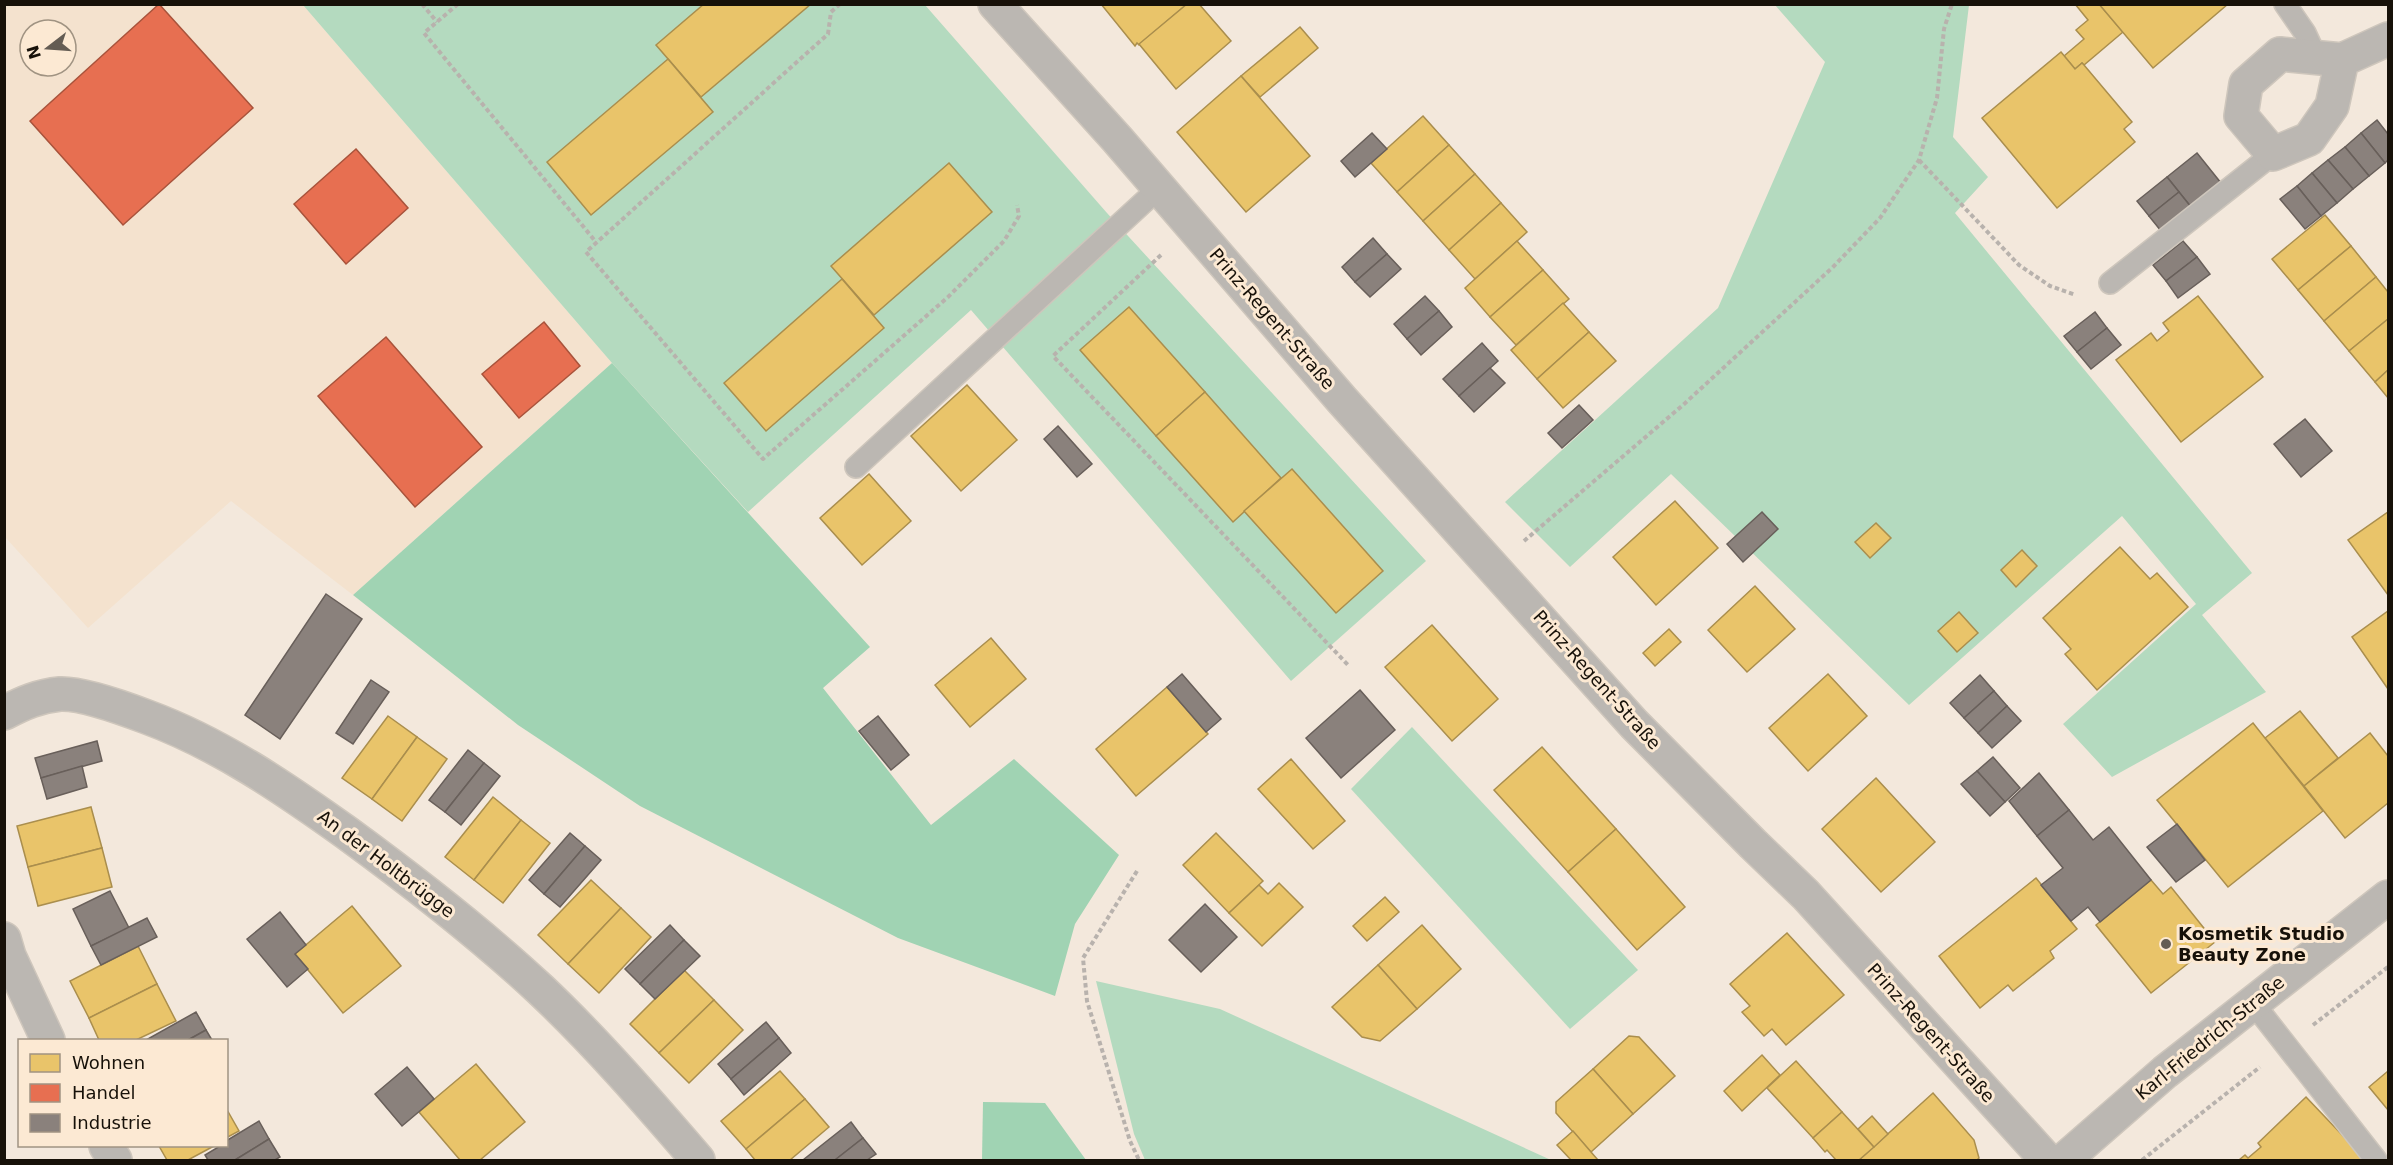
<svg xmlns="http://www.w3.org/2000/svg" width="2393" height="1165" font-family="'DejaVu Sans',sans-serif">
<style>
.built{fill:#f4e2ce;fill-rule:evenodd}
.green{fill:#b4dabf}
.forest{fill:#a0d3b3}
.homes{fill:#e9c46a;stroke:#aa8e4d;stroke-width:1.5}
.shops{fill:#e76f51;stroke:#a9533b;stroke-width:1.5}
.industry{fill:#8a817c;stroke:#685f5a;stroke-width:1.5}
.lines{fill:none;stroke-linecap:round;stroke-linejoin:round}
.service-casing{stroke:#cec6bc;stroke-width:24}
.minor-casing{stroke:#cec6bc;stroke-width:36}
.tertiary-casing{stroke:#cec6bc;stroke-width:36}
.path{stroke:#b8b2ad;stroke-width:4;stroke-dasharray:4.5 3;stroke-linecap:butt}
.service{stroke:#bbb7b2;stroke-width:21}
.minor{stroke:#bbb7b2;stroke-width:33}
.tertiary{stroke:#bbb7b2;stroke-width:33}
.poi-dot{fill:#645c53;stroke:#fce9d3;stroke-width:2}
.labels{text-anchor:middle;stroke-width:6;stroke-linejoin:round;paint-order:stroke}
.street-label{font-size:18px;fill:#171109;stroke:#fce9d3}
.poi-label{font-size:18px;font-weight:bold;fill:#171109;stroke:#fce9d3;text-anchor:start}
</style>
<rect width="100%" height="100%" fill="#f3e8dc"/>
<path class="built" d="M5 5H303L612 363 353 595 231 501 88 628 5 537ZM30 30H66V66H30Z"/>
<g class="green">
<polygon points="303,5 925,5 1107,213 1426,561 1291,681 971,310 748,512 612,363"/>
<polygon points="1775,5 1969,5 1953,137 1988,177 1955,213 2252,573 2202,615 2266,692 2112,777 2063,724 2196,604 2122,516 1909,705 1671,474 1570,567 1505,502 1718,308 1825,62"/>
<polygon points="1412,727 1638,970 1570,1029 1351,789"/>
<polygon points="1096,981 1220,1009 1551,1160 1145,1160 1134,1134"/>
</g>
<g class="forest">
<polygon points="612,363 870,647 823,688 931,825 1014,759 1119,855 1075,924 1055,996 898,938 640,806 518,725 353,595"/>
<polygon points="983,1102 1045,1103 1086,1160 982,1160"/>
</g>
<g class="homes">
<polygon points="704,4 811,4 701,97 656,45"/>
<polygon points="1101,4 1187,4 1139,45 1137,43 1135,46"/>
<polygon points="1187,4 1199,4 1231,41 1176,89 1139,44"/>
<polygon points="2075,4 2099,4 2123,32 2084,65 2082,63 2075,69 2064,56 2084,39 2076,30 2088,20"/>
<polygon points="2099,4 2228,4 2153,68"/>
<polygon points="1300,27 1318,48 1260,97 1241,76"/>
<polygon points="2061,52 2075,69 2082,63 2084,65 2132,122 2124,129 2135,142 2057,208 1982,118"/>
<polygon points="668,59 713,112 591,215 547,162"/>
<polygon points="1241,76 1310,156 1246,212 1177,132"/>
<polygon points="1423,116 1449,145 1397,192 1371,163"/>
<polygon points="1449,145 1475,174 1423,221 1397,192"/>
<polygon points="949,163 992,212 874,315 831,266"/>
<polygon points="1475,174 1501,203 1449,250 1423,221"/>
<polygon points="1501,203 1527,232 1475,279 1449,250"/>
<polygon points="2325,215 2351,246 2298,290 2272,259"/>
<polygon points="1517,241 1543,270 1490,317 1465,288"/>
<polygon points="2351,246 2376,277 2324,321 2298,290"/>
<polygon points="1543,270 1569,299 1516,345 1490,317"/>
<polygon points="2376,277 2388,292 2388,319 2349,351 2324,321"/>
<polygon points="842,279 884,328 766,431 724,383"/>
<polygon points="2198,296 2263,377 2181,442 2116,360 2151,333 2157,341 2169,331 2163,323"/>
<polygon points="1563,303 1589,332 1537,379 1511,350"/>
<polygon points="1129,307 1205,392 1156,436 1080,350"/>
<polygon points="2388,319 2388,370 2375,382 2349,351"/>
<polygon points="1589,332 1616,361 1563,408 1537,379"/>
<polygon points="2388,370 2388,398 2375,382"/>
<polygon points="967,385 1017,440 961,491 911,436"/>
<polygon points="1205,392 1281,478 1233,522 1156,436"/>
<polygon points="1292,469 1383,571 1336,613 1244,511"/>
<polygon points="869,474 911,521 862,565 820,518"/>
<polygon points="1675,501 1718,548 1656,605 1613,557"/>
<polygon points="2388,512 2388,595 2348,540"/>
<polygon points="1876,523 1891,538 1870,558 1855,542"/>
<polygon points="2120,547 2150,579 2157,573 2188,607 2097,690 2065,654 2071,649 2043,618"/>
<polygon points="2022,550 2037,566 2016,587 2001,570"/>
<polygon points="1755,586 1795,629 1747,672 1708,630"/>
<polygon points="2388,611 2388,689 2352,637"/>
<polygon points="1959,612 1978,633 1957,652 1938,631"/>
<polygon points="1432,625 1498,699 1452,741 1385,667"/>
<polygon points="1669,629 1681,642 1655,666 1643,653"/>
<polygon points="991,638 1026,679 970,727 935,685"/>
<polygon points="1828,674 1867,716 1808,771 1769,728"/>
<polygon points="1167,687 1208,734 1136,796 1096,749"/>
<polygon points="2300,711 2338,758 2304,786 2265,738"/>
<polygon points="388,716 417,737 372,799 342,778"/>
<polygon points="2253,723 2323,811 2228,887 2157,800"/>
<polygon points="2370,733 2388,756 2388,803 2345,838 2304,786"/>
<polygon points="417,737 447,759 402,821 372,799"/>
<polygon points="1542,747 1616,829 1568,872 1494,790"/>
<polygon points="1291,759 1345,821 1313,849 1258,789"/>
<polygon points="1876,778 1935,842 1881,892 1822,829"/>
<polygon points="493,797 521,820 474,880 445,857"/>
<polygon points="91,807 102,848 28,867 17,826"/>
<polygon points="521,820 550,843 503,903 474,880"/>
<polygon points="1616,829 1685,907 1637,950 1568,872"/>
<polygon points="1216,833 1263,881 1229,913 1183,865"/>
<polygon points="102,848 112,887 38,906 28,867"/>
<polygon points="2036,878 2077,929 2050,951 2054,958 2013,991 2008,985 1980,1008 1939,956"/>
<polygon points="591,880 621,908 568,964 538,935"/>
<polygon points="2151,880 2163,894 2171,887 2215,942 2151,993 2096,925"/>
<polygon points="1279,883 1303,907 1262,946 1229,913 1259,885 1268,894"/>
<polygon points="1385,897 1399,912 1367,941 1353,926"/>
<polygon points="352,906 401,966 343,1013 295,954"/>
<polygon points="621,908 651,937 599,993 568,964"/>
<polygon points="1422,925 1461,969 1417,1009 1378,965"/>
<polygon points="1787,933 1844,995 1786,1045 1772,1029 1764,1036 1742,1012 1750,1006 1730,984"/>
<polygon points="138,946 157,984 89,1018 70,981"/>
<polygon points="1378,965 1417,1009 1380,1041 1362,1037 1332,1007"/>
<polygon points="684,970 714,1000 659,1053 630,1024"/>
<polygon points="157,984 176,1021 136,1040 99,1040 89,1018"/>
<polygon points="714,1000 743,1030 689,1083 659,1053"/>
<polygon points="1629,1036 1639,1037 1675,1076 1633,1114 1593,1069"/>
<polygon points="1762,1055 1780,1075 1742,1111 1724,1091"/>
<polygon points="1796,1061 1842,1112 1813,1138 1767,1088"/>
<polygon points="476,1064 525,1122 480,1160 460,1160 419,1112"/>
<polygon points="1593,1069 1633,1114 1591,1152 1556,1113 1556,1102"/>
<polygon points="780,1071 805,1099 746,1149 721,1121"/>
<polygon points="2388,1071 2388,1110 2369,1087"/>
<polygon points="1933,1093 1974,1140 1979,1158 1977,1160 1859,1160"/>
<polygon points="2306,1097 2366,1160 2239,1160 2245,1155 2248,1158 2261,1147 2258,1143"/>
<polygon points="805,1099 829,1127 790,1160 755,1160 746,1149"/>
<polygon points="226,1108 239,1131 226,1138"/>
<polygon points="1842,1112 1874,1147 1859,1160 1836,1160 1827,1150 1825,1152 1813,1138"/>
<polygon points="1872,1116 1888,1134 1874,1147 1858,1129"/>
<polygon points="1573,1131 1591,1152 1598,1160 1571,1160 1557,1145"/>
<polygon points="159,1146 214,1146 188,1160 167,1160"/>
</g>
<g class="shops">
<polygon points="159,4 253,108 123,225 30,121"/>
<polygon points="356,149 408,208 346,264 294,204"/>
<polygon points="544,322 580,366 519,418 482,374"/>
<polygon points="386,337 482,447 415,507 318,396"/>
</g>
<g class="industry">
<polygon points="2377,120 2388,134 2388,160 2385,163 2361,133"/>
<polygon points="1372,133 1387,149 1355,177 1341,161"/>
<polygon points="2361,133 2385,163 2369,176 2345,147"/>
<polygon points="2345,147 2369,176 2353,189 2328,160"/>
<polygon points="2197,153 2221,183 2191,207 2167,177"/>
<polygon points="2328,160 2353,189 2337,203 2312,173"/>
<polygon points="2312,173 2337,203 2321,216 2297,186"/>
<polygon points="2167,177 2179,192 2149,216 2137,201"/>
<polygon points="2297,186 2321,216 2305,229 2280,199"/>
<polygon points="2179,192 2191,207 2161,231 2149,216"/>
<polygon points="1373,238 1387,254 1355,282 1342,267"/>
<polygon points="2183,241 2197,257 2166,281 2153,265"/>
<polygon points="1387,254 1401,269 1370,297 1355,282"/>
<polygon points="2197,257 2210,274 2178,298 2166,281"/>
<polygon points="1425,296 1439,311 1407,339 1394,324"/>
<polygon points="1439,311 1452,327 1421,355 1407,339"/>
<polygon points="2095,312 2107,328 2077,352 2064,336"/>
<polygon points="2107,328 2121,345 2091,369 2077,352"/>
<polygon points="1482,343 1498,361 1459,396 1443,379"/>
<polygon points="1490,368 1505,383 1474,412 1459,396"/>
<polygon points="1579,405 1593,420 1562,448 1548,433"/>
<polygon points="2305,419 2332,451 2301,477 2274,444"/>
<polygon points="1058,426 1092,464 1077,477 1044,439"/>
<polygon points="1762,512 1778,529 1743,562 1727,544"/>
<polygon points="326,594 362,619 280,739 245,715"/>
<polygon points="1182,674 1221,719 1206,732 1167,687"/>
<polygon points="1980,675 1994,691 1964,718 1950,703"/>
<polygon points="371,680 389,692 353,744 336,733"/>
<polygon points="1360,690 1395,730 1341,778 1306,738"/>
<polygon points="1994,691 2007,706 1978,733 1964,718"/>
<polygon points="2007,706 2021,721 1992,748 1978,733"/>
<polygon points="878,716 909,755 891,770 859,731"/>
<polygon points="97,741 102,761 41,778 35,758"/>
<polygon points="468,750 484,763 445,812 429,800"/>
<polygon points="1993,757 2020,788 2005,802 1977,771"/>
<polygon points="484,763 500,776 461,825 445,812"/>
<polygon points="82,766 87,787 47,799 41,778"/>
<polygon points="1977,771 2005,802 1990,816 1961,784"/>
<polygon points="2039,773 2069,810 2037,836 2009,801"/>
<polygon points="2069,810 2093,840 2109,827 2151,880 2100,922 2088,907 2071,921 2041,885 2063,868 2037,836"/>
<polygon points="2177,824 2205,860 2176,882 2147,847"/>
<polygon points="570,833 585,846 544,894 529,880"/>
<polygon points="585,846 601,860 560,907 544,894"/>
<polygon points="110,891 129,928 91,946 73,909"/>
<polygon points="1205,904 1237,937 1201,972 1169,940"/>
<polygon points="280,912 306,945 295,954 308,969 287,987 247,939"/>
<polygon points="147,918 157,937 101,965 91,946"/>
<polygon points="670,925 684,940 640,984 625,969"/>
<polygon points="684,940 700,956 655,999 640,984"/>
<polygon points="196,1012 206,1030 188,1040 146,1040"/>
<polygon points="766,1022 779,1038 731,1079 718,1064"/>
<polygon points="206,1030 212,1040 188,1040"/>
<polygon points="779,1038 791,1053 744,1095 731,1079"/>
<polygon points="407,1067 434,1099 402,1126 375,1094"/>
<polygon points="259,1121 269,1139 235,1160 208,1160 205,1155 220,1146 226,1146 226,1141"/>
<polygon points="851,1122 863,1138 835,1160 803,1160"/>
<polygon points="863,1138 876,1154 867,1160 835,1160"/>
<polygon points="269,1139 280,1157 275,1160 235,1160"/>
</g>
<g class="lines">
<g class="service-casing">
<g id="service">
<polyline points="2285,4 2305,33 2316,57"/>
<polyline points="2110,283 2273,154"/>
<polyline points="856,467 1159,188"/>
<polyline points="2253,1003 2376,1160"/>
</g>
</g>
<g class="minor-casing">
<g id="minor">
<polyline points="995,4 1117,139 1342,400 1634,724 1753,844 1806,895 2047,1160"/>
<polyline points="2342,60 2332,106 2309,139 2273,154 2241,116 2246,84 2280,54 2342,60 2388,39"/>
<path d="M4 713C23 703 39 696 60 694 82 693 126 709 147 717 220 744 284 788 347 833 414 882 480 933 541 990 597 1043 648 1102 698 1160"/>
<polyline points="4,939 9,956 48,1040"/>
<polyline points="106,1146 115,1160"/>
</g>
</g>
<g class="tertiary-casing">
<polyline id="tertiary" points="2064,1160 2165,1072 2388,897"/>
</g>
<g class="path">
<polyline points="422,4 437,22"/>
<polyline points="458,4 424,33 596,242"/>
<polyline points="840,4 831,12 828,34 586,252 763,459 948,297 1004,241 1019,216 1017,205"/>
<polyline points="1919,160 2019,265 2050,286 2076,295"/>
<polyline points="1161,255 1053,356 1349,666"/>
<polyline points="1524,541 1683,405 1833,267 1880,218 1919,160 1937,98 1944,29 1952,4"/>
<polyline points="1137,871 1083,958 1087,1001 1130,1141 1139,1160"/>
<polyline points="2313,1025 2388,967"/>
<polyline points="2142,1160 2260,1067"/>
</g>
<use href="#service" class="service"/>
<use href="#minor" class="minor"/>
<use href="#tertiary" class="tertiary"/>
</g>
<circle class="poi-dot" cx="2166" cy="944" r="6"/>
<g class="labels">
<g class="street-label">
<text transform="translate(1272 319) rotate(49)" y="6">Prinz-Regent-Straße</text>
<text transform="translate(1597 680) rotate(48)" y="6">Prinz-Regent-Straße</text>
<text transform="translate(386 864) rotate(37)" y="6">An der Holtbrügge</text>
<text transform="translate(1931 1033) rotate(48)" y="6">Prinz-Regent-Straße</text>
<text transform="translate(2210 1038) rotate(-39)" y="6">Karl-Friedrich-Straße</text>
</g>
<g class="poi-label">
<text x="2178" y="940">Kosmetik Studio<tspan x="2178" dy="21">Beauty Zone</tspan></text>
</g>
</g>
<rect width="2393" height="1165" fill="none" stroke="#171109" stroke-width="12"/>
<rect x="18" y="1039" width="210" height="108" fill="#fce9d3" stroke="#a09382" stroke-width="1.5"/>
<rect x="30" y="1054" width="30" height="18" fill="#e9c46a" stroke="#a09382" stroke-width="1.5"/>
<text x="72" y="1069" font-size="18" fill="#171109">Wohnen</text>
<rect x="30" y="1084" width="30" height="18" fill="#e76f51" stroke="#a09382" stroke-width="1.5"/>
<text x="72" y="1099" font-size="18" fill="#171109">Handel</text>
<rect x="30" y="1114" width="30" height="18" fill="#8a817c" stroke="#a09382" stroke-width="1.5"/>
<text x="72" y="1129" font-size="18" fill="#171109">Industrie</text>
<g transform="translate(48 48) rotate(253)"><circle r="28" fill="#fce9d3" stroke="#a09382" stroke-width="1.5"/>
<path d="M0-4.5L10 22L0 15L-10 22Z" fill="#645c53"/>
<text y="-9" font-size="16" font-weight="bold" text-anchor="middle" fill="#171109">N</text>
</g>
</svg>
